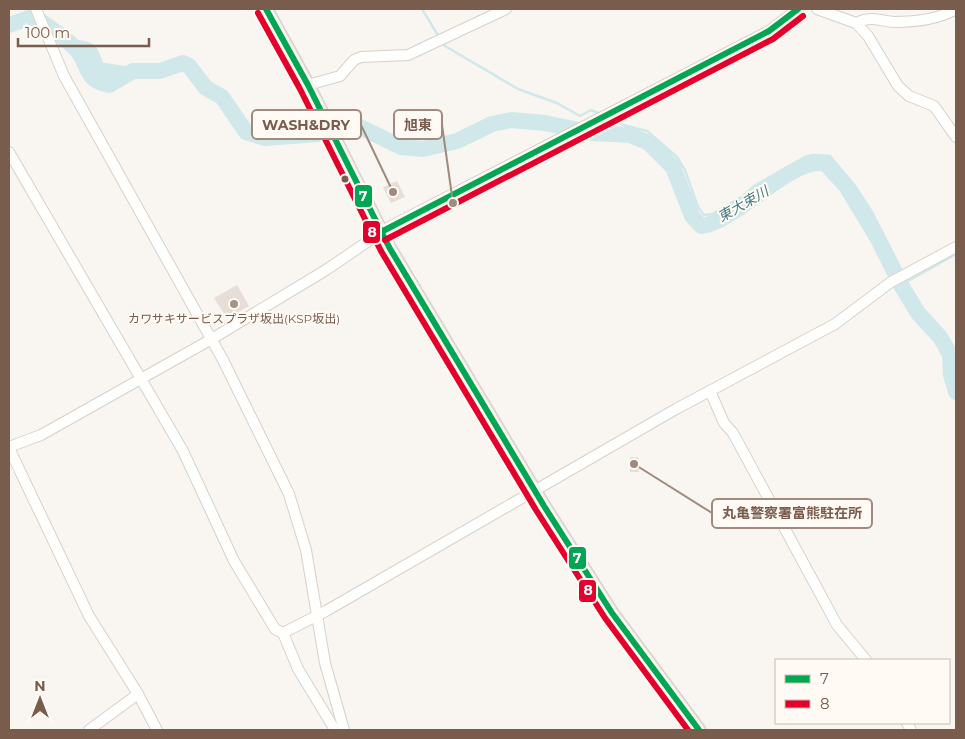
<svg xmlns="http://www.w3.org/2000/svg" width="965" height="739" font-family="Montserrat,'Noto Sans JP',sans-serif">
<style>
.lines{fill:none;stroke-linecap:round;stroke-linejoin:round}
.stream{stroke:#d0e8ea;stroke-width:2.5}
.river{stroke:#d0e8ea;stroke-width:16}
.building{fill:#e6ded7}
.minor-casing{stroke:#d7d1cb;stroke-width:12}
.major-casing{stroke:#dad1cc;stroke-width:15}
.minor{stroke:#fefefd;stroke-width:10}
.major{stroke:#f3eee8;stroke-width:12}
.bus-1-casing{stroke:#fffaf3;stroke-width:10}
.bus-2-casing{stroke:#fffaf3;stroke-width:10}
.bus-1{stroke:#00a651;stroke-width:6}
.bus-2{stroke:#e4002b;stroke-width:6}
.bus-dot{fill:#7a5c4d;stroke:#fffaf3;stroke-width:2}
.poi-dot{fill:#a69286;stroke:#fffaf3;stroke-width:2}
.labels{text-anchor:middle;stroke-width:4;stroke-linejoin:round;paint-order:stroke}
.poi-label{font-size:12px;fill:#7a5c4d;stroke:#fffaf3}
.water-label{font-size:14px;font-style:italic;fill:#437c86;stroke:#fffaf3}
.leader{fill:none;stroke:#9f8a7d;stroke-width:2}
.callout-dot{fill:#9f8a7d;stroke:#fffaf3;stroke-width:2}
.callout{fill:#fffaf3;stroke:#9f8a7d;stroke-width:2}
.callout-label{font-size:14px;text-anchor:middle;font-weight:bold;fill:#7a5c4d}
.line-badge{stroke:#fffaf3;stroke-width:2}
.badge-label{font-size:14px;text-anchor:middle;font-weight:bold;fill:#fff}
</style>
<rect width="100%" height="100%" fill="#f9f5f0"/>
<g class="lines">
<g class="stream">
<polyline points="422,9 439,37"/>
<polyline points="442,41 445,46 518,89 557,103 580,116 591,110 602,115"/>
<polyline points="609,118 623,125 647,131 677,157 685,170 698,207 704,215 712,214 743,196 754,186 805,157 813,155 830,156 855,186 872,212 903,273"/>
<polyline points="826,164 830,156"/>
<polyline points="901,285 956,254"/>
</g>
<g class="river">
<path d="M9 25 29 18H36C49 27 63 36 74 47 90 62 82 80 109 85L133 71H160L183 63 189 66 206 88 222 97 246 132 265 138 319 134 356 125 401 147 423 149 457 141 492 124 511 120 545 123 592 133 630 135 649 143 673 167 692 216 701 226C736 223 793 154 826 164L846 186 877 237 901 285 918 313 940 337 950 354 951 375 956 392"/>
<path d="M76 48C94 48 92 58 97 70L125 74"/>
</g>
</g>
<g class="building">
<polygon points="397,181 405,197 391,203 383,187"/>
<polygon points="237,285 249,306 227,318 214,298"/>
<polygon points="630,457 638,457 639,472 630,472"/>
</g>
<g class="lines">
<g class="minor-casing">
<g id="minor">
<polyline points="36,9 64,76 223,360 289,494 306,550 325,663 344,730"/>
<polyline points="817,9 856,23 868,36 898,86 909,96 934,106 956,137"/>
<path d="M856 23C873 15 878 21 894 22 915 22 939 19 956 9"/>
<polyline points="308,85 340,76 354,60 361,57 408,55 506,9"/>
<polyline points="9,152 183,451 234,561 275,629 283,633 298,669 335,730"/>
<polyline points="710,391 724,423 733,433 837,625 866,660"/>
<polyline points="9,447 41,435 210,340 326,270 389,227 769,31 798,9"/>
<polyline points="9,448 89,616 138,694 157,730"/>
<polyline points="283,633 326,611 676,409 835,324 891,282 956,247"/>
<polyline points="907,723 911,730"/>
<polyline points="89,730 138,694"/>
</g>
</g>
<g class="major-casing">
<polyline id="major" points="266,9 308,85 389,247 544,506 612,613 699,730"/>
</g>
<use href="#minor" class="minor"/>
<use href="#major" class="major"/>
<g class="bus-1-casing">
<g id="bus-1">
<polyline points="266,9 308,85 389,247 544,506 612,613 699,730"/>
<polyline points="381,232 769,31 798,9"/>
</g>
</g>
<g class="bus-2-casing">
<g id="bus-2">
<polyline points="258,13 300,89 381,251 536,510 605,618 688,730"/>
<polyline points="385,240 773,39 803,16"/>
</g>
</g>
<use href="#bus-1" class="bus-1"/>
<use href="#bus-2" class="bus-2"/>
</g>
<circle class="bus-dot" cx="345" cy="179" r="4.5"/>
<circle class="poi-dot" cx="234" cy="304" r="5"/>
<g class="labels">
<g class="poi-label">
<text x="234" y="323">カワサキサービスプラザ坂出(KSP坂出)</text>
</g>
<g class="water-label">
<text transform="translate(743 204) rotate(-30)" y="5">東大束川</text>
</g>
</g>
<path class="leader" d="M453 203L442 125M393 192L361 125M634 464L712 513"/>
<g class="callout-dot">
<circle cx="453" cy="203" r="5"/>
<circle cx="393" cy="192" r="5"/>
<circle cx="634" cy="464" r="5"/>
</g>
<g class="callout">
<rect x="394" y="110" width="48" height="29" rx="5"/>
<rect x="252" y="110" width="109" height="29" rx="5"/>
<rect x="712" y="499" width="160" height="29" rx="5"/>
</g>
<g class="callout-label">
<text x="418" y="130">旭東</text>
<text x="306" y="130">WASH&amp;DRY</text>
<text x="792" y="518">丸亀警察署富熊駐在所</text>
</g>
<g class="line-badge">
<rect x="354" y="184" width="19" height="24" rx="5" fill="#00a651"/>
<rect x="362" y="220" width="19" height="24" rx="5" fill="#e4002b"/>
<rect x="568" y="546" width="19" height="24" rx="5" fill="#00a651"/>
<rect x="578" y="579" width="19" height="24" rx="5" fill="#e4002b"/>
</g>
<g class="badge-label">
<text x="363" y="201">7</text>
<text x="372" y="237">8</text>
<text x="577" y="563">7</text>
<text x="588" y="595">8</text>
</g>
<rect width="965" height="739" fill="none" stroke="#7a5c4d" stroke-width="20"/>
<rect x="775" y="659" width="175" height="65" fill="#fffaf3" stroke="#cabbb1"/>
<rect x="785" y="675" width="25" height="8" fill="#00a651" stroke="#cabbb1"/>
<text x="820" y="684" font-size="15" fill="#7a5c4d">7</text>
<rect x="785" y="700" width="25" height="8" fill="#e4002b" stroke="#cabbb1"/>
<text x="820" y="709" font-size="15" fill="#7a5c4d">8</text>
<g transform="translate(40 699)" stroke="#fffaf3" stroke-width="4" paint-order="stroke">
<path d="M0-4L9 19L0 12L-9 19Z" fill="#7a5c4d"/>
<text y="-8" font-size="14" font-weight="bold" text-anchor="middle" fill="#7a5c4d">N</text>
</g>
<path d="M18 38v8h131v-8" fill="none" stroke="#7a5c4d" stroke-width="2.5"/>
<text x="25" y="38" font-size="15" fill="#7a5c4d" stroke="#fffaf3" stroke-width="4" paint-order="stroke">100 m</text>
</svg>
